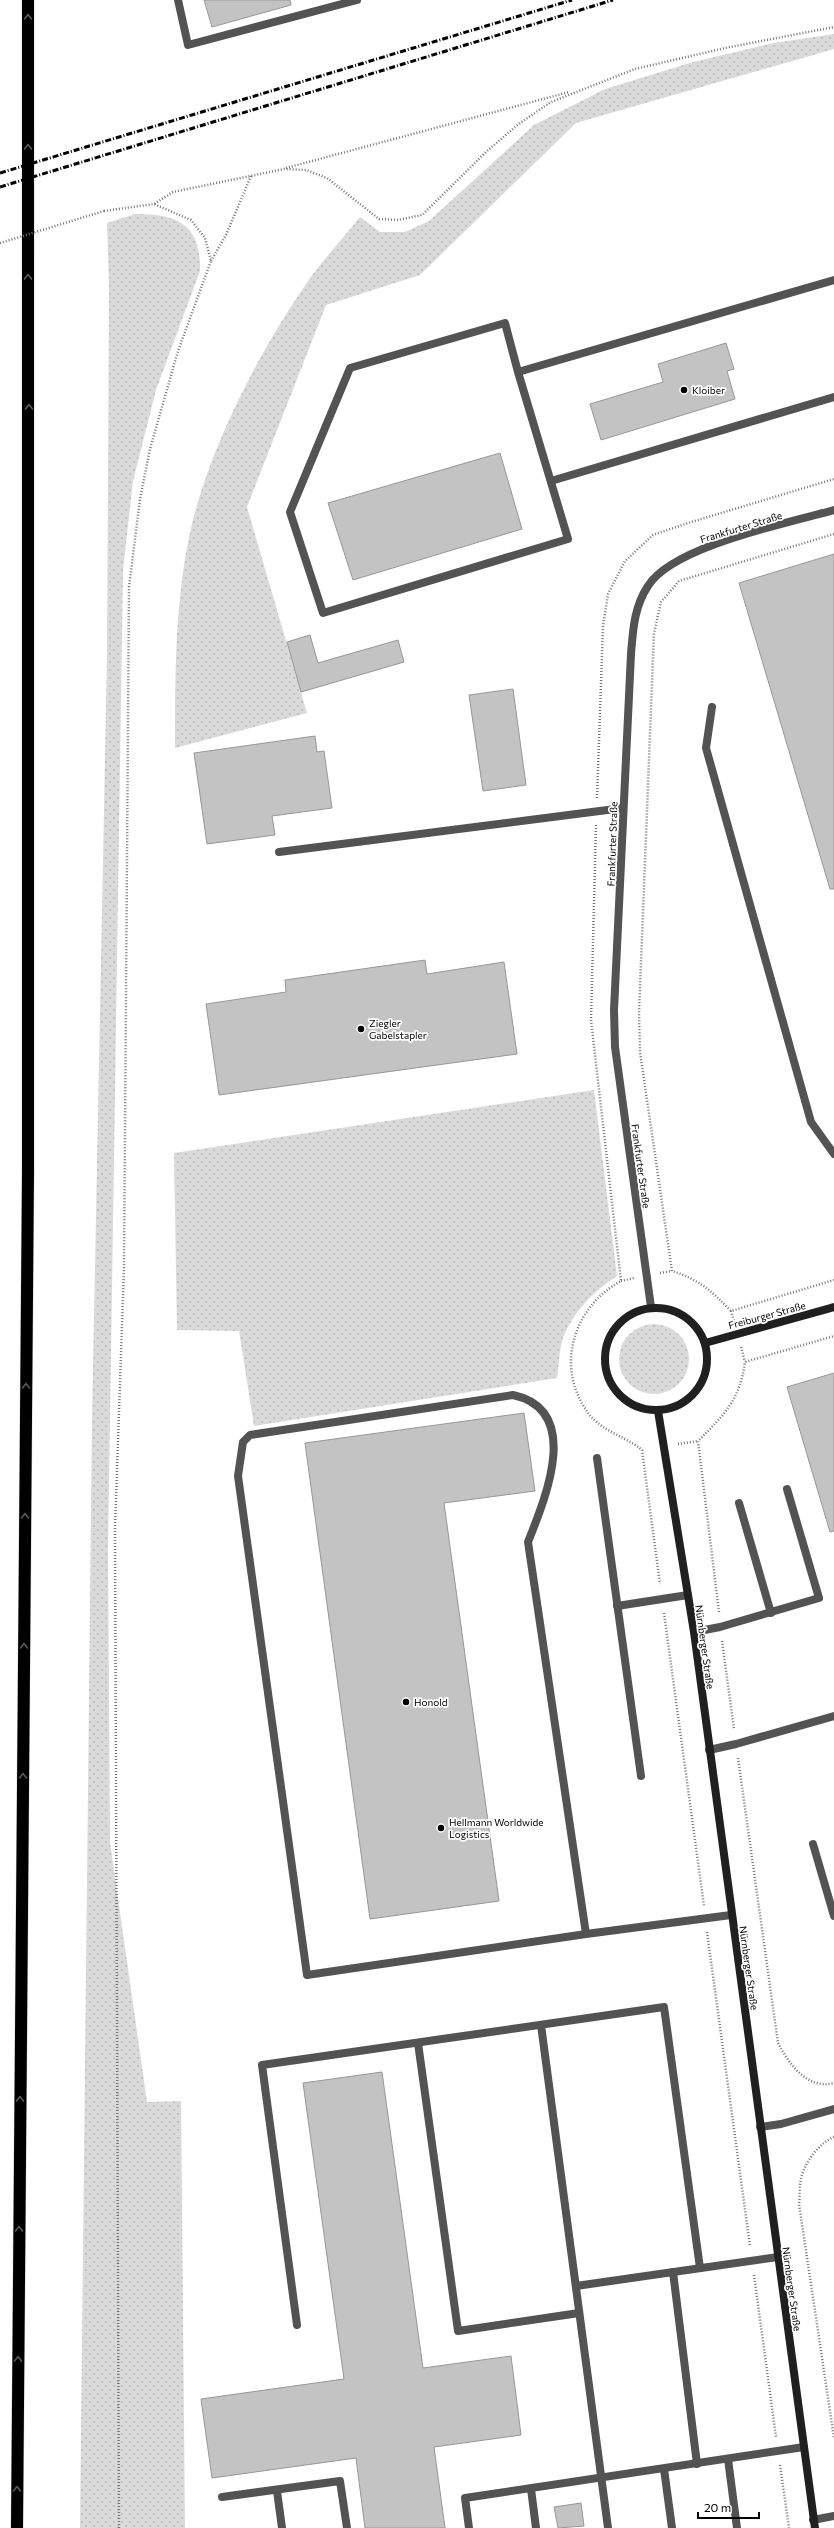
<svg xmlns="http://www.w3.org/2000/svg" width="834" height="2528" font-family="Commissioner,sans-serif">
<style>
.grass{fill:url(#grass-dots)}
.building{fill:#c3c3c3;stroke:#979797}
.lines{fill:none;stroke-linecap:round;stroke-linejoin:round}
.highway-casing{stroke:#dbdbdb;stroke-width:13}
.path{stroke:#757575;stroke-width:2.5;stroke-dasharray:1 2;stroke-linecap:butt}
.lane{stroke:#535353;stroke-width:8}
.street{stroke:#535353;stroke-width:8}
.secondary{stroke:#202020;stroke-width:8}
.highway{stroke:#000;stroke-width:12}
.rail{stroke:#000;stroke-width:3;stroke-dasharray:6 2 1 2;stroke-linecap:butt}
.path-bridge{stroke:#757575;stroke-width:2.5;stroke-dasharray:1 2;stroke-linecap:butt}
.oneway{stroke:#595959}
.poi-dot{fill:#000;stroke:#fff;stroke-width:1.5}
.labels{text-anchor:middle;stroke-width:3.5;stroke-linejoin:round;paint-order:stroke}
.poi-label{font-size:10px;fill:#000;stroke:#fff;text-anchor:start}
.street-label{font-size:10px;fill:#000;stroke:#fff}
</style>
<defs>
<pattern id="grass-dots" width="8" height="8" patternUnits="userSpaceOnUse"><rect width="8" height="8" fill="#dadada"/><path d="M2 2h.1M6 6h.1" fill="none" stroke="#b9b9b9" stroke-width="1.8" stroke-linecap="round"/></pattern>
</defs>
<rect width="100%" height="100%" fill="#fff"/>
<g class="grass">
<path d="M834 34V49L576 123 420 275 326 305 247 507 307 713 175 748C175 678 175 606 189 537 206 456 254 361 300 293 317 266 340 242 360 217L380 232H405L429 221 534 125 605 89 693 62 774 43Z"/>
<path d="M135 214C178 214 201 224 200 271L156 390 133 481 123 570 108 1549 110 1842 147 2102 181 2101 185 2528H80L92 1419 107 656 109 287 107 223Z"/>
<path d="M594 1090 617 1276C594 1291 573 1312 563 1338 559 1350 559 1366 557 1378L254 1426 239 1331 177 1330 174 1153Z"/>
<circle cx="654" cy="1359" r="35"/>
</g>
<g class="building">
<polygon points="204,0 290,0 291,5 212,27"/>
<polygon points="726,343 734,369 727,371 735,399 601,440 590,404 663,382 658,364"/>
<polygon points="500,453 522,529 353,580 328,503"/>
<polygon points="834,554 834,889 830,889 739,583"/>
<polygon points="310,635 318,663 398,640 404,662 301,692 287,642"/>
<polygon points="513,689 526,785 483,791 469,695"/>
<polygon points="315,736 317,752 324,751 332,808 272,816 275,835 207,844 194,753"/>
<polygon points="425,960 427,974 504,962 517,1054 219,1095 206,1004 286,992 285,980"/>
<polygon points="834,1373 834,1531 830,1532 787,1387"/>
<polygon points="524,1413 535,1491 444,1503 499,1901 370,1919 305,1443"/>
<polygon points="382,2072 423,2368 511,2356 521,2435 434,2447 445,2528 365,2528 356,2458 212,2478 201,2399 344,2379 303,2083"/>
<polygon points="581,2503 584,2526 558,2528 554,2507"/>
</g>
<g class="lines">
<g class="highway-casing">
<polyline id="highway" points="17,2528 28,1172 28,0"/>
</g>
<g class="path">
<polyline points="286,168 569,92"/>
<polyline points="104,211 154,204 173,192 284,169 306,170 327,178 379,219 398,220 422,215 487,151 520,123 551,102 635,69 725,48 834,27"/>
<polyline points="211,261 226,235 251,176"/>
<path d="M834 534 679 581 661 602 654 633 639 1013 640 1052 672 1271C698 1279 712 1291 731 1311L834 1280"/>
<polyline points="597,798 603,626 608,594 625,561 653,535 688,523 834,479"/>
<path d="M596 825 591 1020 621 1281C573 1307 554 1368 589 1414 603 1432 625 1436 642 1450L660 1584"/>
<polyline points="660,1273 672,1271"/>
<polyline points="621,1281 634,1278"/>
<polyline points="731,1311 734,1321"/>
<polyline points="741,1347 745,1362"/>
<polyline points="678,1444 698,1441"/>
<path d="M719 1612 698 1441C724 1415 740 1400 745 1362L834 1336"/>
<polyline points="664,1613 704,1906"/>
<polyline points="722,1641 734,1729"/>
<path d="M738 1758 778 2043C789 2064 807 2090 834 2083"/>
<polyline points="707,1932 750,2246"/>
<path d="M834 2137C819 2143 804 2163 801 2179 799 2187 800 2196 799 2204L834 2438"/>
<polyline points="754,2275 776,2437"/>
<polyline points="780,2465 789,2528"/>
<polyline points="119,2528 115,1529 124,1267 129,587 140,499 150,449 178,351 211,261 205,238 191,220 154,204"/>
</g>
<g class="lane">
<polyline points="178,0 188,45 357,0"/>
<polyline points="518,372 568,539 323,613 290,512 350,368 505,323 518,372 834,280"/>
<polyline points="551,481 834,397"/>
<polyline points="712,707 706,748 811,1122 834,1154"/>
<polyline points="279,852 623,808"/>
<polyline points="597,1458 641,1776"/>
<polyline points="739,1503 771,1613"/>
<polyline points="617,1606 688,1595"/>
<polyline points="694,1632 720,1627 819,1598 787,1489"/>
<polyline points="709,1750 736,1744 834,1716"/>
<polyline points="813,1844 834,1916"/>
<path d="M586 1934 528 1542C545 1499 583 1410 513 1395L250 1435 243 1442 238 1476 307 1975 586 1934 731 1915"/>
<polyline points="541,2025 608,2528"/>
<polyline points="418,2043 458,2331 579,2313"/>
<polyline points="673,2272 697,2464"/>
<polyline points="576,2286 778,2257"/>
<polyline points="297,2325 262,2065 664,2007 700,2268"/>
<polyline points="728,2459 737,2528"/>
<polyline points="664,2469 672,2528"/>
<polyline points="531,2489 536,2528"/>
<polyline points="277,2491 282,2528"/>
<polyline points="222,2497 340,2481 347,2528"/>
<polyline points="813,2520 834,2516"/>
<polyline points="469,2528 465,2498 804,2447"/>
</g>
<g class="street">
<path d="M651 1307 615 1047 614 1010 631 654C633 630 634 607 648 586 673 546 788 523 834 510"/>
<polyline points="760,2127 781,2124 834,2109"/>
</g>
<g class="secondary">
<circle cx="656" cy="1359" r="51"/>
<polyline points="705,1343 834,1307"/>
<polyline points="658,1411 694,1632 815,2528"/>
</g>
<use href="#highway" class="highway"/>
<g class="rail">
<polyline points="0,173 572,0"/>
<polyline points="0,187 613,0"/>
</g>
<polyline class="path-bridge" points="0,243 104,211"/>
</g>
<defs><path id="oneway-chevron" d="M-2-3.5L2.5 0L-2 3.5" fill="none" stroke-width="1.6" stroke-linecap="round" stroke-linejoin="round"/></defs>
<g class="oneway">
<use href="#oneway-chevron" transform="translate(28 17) rotate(-90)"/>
<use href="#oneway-chevron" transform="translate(28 147) rotate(-90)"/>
<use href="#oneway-chevron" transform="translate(28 277) rotate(-90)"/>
<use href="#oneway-chevron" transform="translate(29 407) rotate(-90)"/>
<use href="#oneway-chevron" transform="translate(26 1386) rotate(-90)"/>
<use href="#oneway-chevron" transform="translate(25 1516) rotate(-90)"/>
<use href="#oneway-chevron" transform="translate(24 1646) rotate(-90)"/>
<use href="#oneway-chevron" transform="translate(23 1776) rotate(-90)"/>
<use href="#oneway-chevron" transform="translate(20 2099) rotate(-89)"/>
<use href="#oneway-chevron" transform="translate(19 2229) rotate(-89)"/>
<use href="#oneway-chevron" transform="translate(18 2359) rotate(-89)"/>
<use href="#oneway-chevron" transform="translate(17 2489) rotate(-90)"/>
</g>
<g class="poi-dot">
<circle cx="684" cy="390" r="4"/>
<circle cx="361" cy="1029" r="4"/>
<circle cx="406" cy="1702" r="4"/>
<circle cx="441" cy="1828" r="4"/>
</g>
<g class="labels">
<g class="poi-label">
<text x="692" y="394">Kloiber</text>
<text x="369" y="1027">Ziegler<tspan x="369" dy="12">Gabelstapler</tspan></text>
<text x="414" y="1706">Honold</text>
<text x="449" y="1826">Hellmann Worldwide<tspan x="449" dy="12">Logistics</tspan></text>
</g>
<g class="street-label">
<text transform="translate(741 527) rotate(-17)" y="4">Frankfurter Straße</text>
<text transform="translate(612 844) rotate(-88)" y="4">Frankfurter Straße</text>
<text transform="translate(641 1166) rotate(82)" y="4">Frankfurter Straße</text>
<text transform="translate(767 1315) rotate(-15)" y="4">Freiburger Straße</text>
<text transform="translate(705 1647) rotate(82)" y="4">Nürnberger Straße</text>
<text transform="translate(749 1968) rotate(82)" y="4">Nürnberger Straße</text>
<text transform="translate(792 2289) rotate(82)" y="4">Nürnberger Straße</text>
</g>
</g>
<path d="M698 2512v6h61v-6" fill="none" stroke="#000000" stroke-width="2"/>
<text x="704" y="2512" font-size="12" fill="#000000" stroke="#ffffff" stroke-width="3" paint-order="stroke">20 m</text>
</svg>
